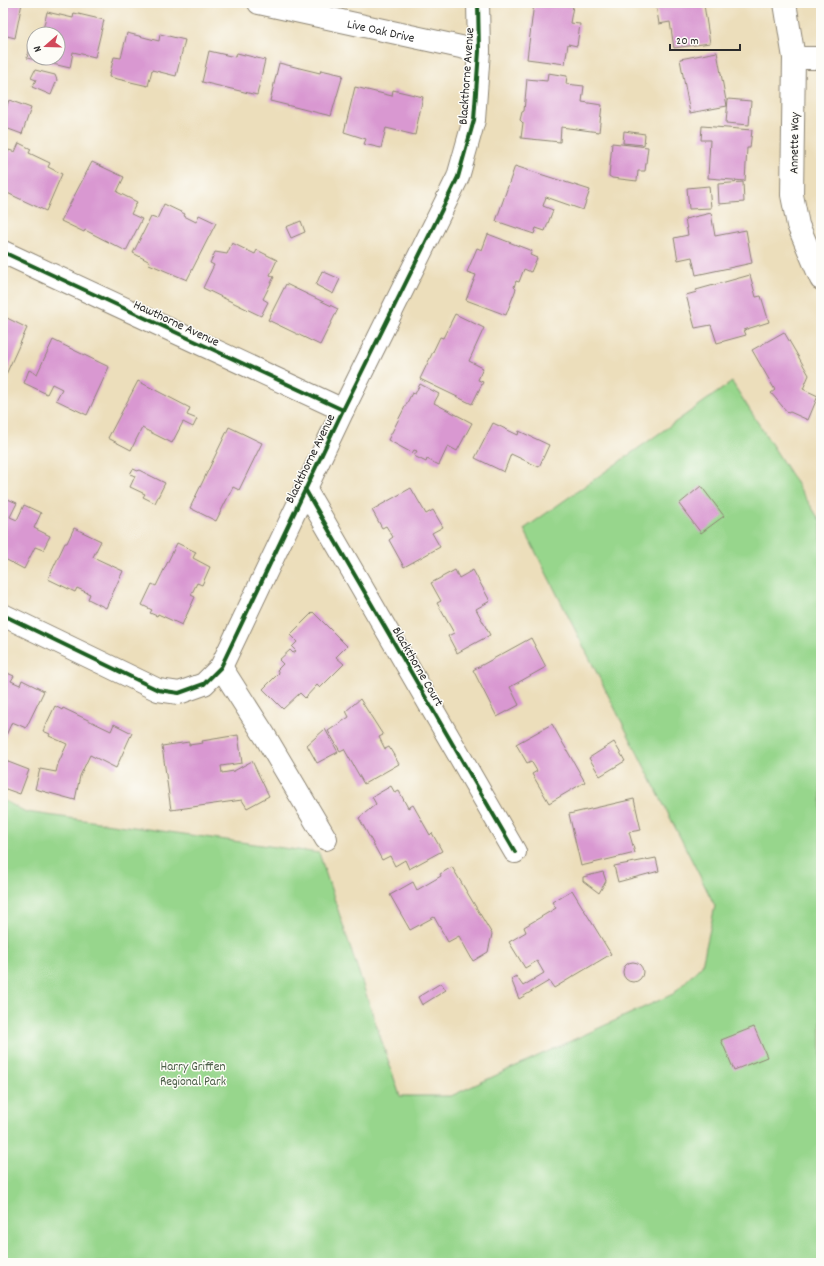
<svg xmlns="http://www.w3.org/2000/svg" width="824" height="1266" font-family="Dekko,sans-serif">
<style>
.green{fill:#97d68c;stroke:#61805c}
.building{fill:#d998d1}
.lines{fill:none;stroke-linecap:round;stroke-linejoin:round}
.minor-casing{stroke:#8c8473;stroke-width:24}
.minor{stroke:#fff;stroke-width:22}
.cycleway-casing{stroke:#fdfcf7;stroke-width:6}
.cycleway{stroke:#1b5e20;stroke-width:4}
.labels{text-anchor:middle;stroke-width:3;stroke-linejoin:round;paint-order:stroke}
.street-label{font-size:13px;fill:#2b2b2b;stroke:#fdfcf7}
.park-label{font-size:13px;fill:#4b5e48;stroke:#fdfcf7}
</style>
<rect width="100%" height="100%" fill="#fdfcf7"/>
<filter id="ink" filterUnits="userSpaceOnUse"><feTurbulence type="fractalNoise" baseFrequency=".025" numOctaves="2"/><feDisplacementMap in="SourceGraphic" scale="8" xChannelSelector="R" yChannelSelector="G"/><feConvolveMatrix kernelMatrix="1 2 1 2 8 2 1 2 1" color-interpolation-filters="sRGB"/></filter>
<filter id="wash" filterUnits="userSpaceOnUse"><feTurbulence type="fractalNoise" baseFrequency=".012" numOctaves="4" result="noise"/><feDisplacementMap in="SourceGraphic" scale="16" xChannelSelector="R" yChannelSelector="G"/><feGaussianBlur stdDeviation="0.9" result="paint"/><feColorMatrix in="noise" values="0 0 0 0 0 0 0 0 0 0 0 0 0 0 0 0 0 1.4 0 .05"/><feComposite in="paint" operator="in"/></filter>
<g filter="url(#wash)">
<rect width="100%" height="100%" fill="#ecdebb"/>
<polygon class="green" points="732,382 821,522 821,1263 3,1263 3,800 26,812 319,853 400,1096 451,1096 673,994 702,965 715,906 524,529"/>
<g id="blocks">
<g class="building">
<polygon points="3,3 22,3 15,38 3,35"/>
<polygon points="534,3 573,6 570,23 580,24 577,46 568,44 565,64 527,59"/>
<polygon points="667,3 714,3 704,5 710,43 674,48 670,22 659,24 656,5"/>
<polygon points="47,12 73,18 74,13 104,20 95,57 73,52 70,68 27,58 32,38 34,39 34,58 58,58 58,34 42,34"/>
<polygon points="127,33 159,41 160,34 185,40 176,76 152,70 148,86 109,77 114,57 121,58"/>
<polygon points="209,51 235,57 237,53 265,60 257,95 202,82"/>
<polygon points="717,52 727,106 690,113 680,59"/>
<polygon points="279,63 320,73 321,70 343,75 331,116 270,101"/>
<polygon points="35,70 55,75 57,80 51,95 32,87 36,80 31,78"/>
<polygon points="548,73 567,76 566,84 584,86 582,102 602,105 599,132 561,127 560,142 521,138 523,123 520,120 522,112 524,111 527,79 547,81"/>
<polygon points="355,87 392,96 393,90 423,97 415,135 386,128 381,148 364,144 366,139 344,132"/>
<polygon points="728,99 751,101 749,125 726,123"/>
<polygon points="9,100 31,108 22,134 3,127 3,117"/>
<polygon points="702,126 752,130 750,148 747,148 745,181 708,178 710,140 701,140"/>
<polygon points="624,131 645,134 644,145 623,143"/>
<polygon points="19,143 31,149 29,153 50,163 48,167 62,174 46,211 3,191 3,164 9,150 15,152"/>
<polygon points="612,143 648,147 645,171 638,171 637,181 612,178 609,176"/>
<polygon points="92,162 124,177 117,192 137,202 131,214 142,219 126,251 85,230 84,232 61,221"/>
<polygon points="515,166 590,190 583,210 546,197 543,206 553,210 545,231 536,228 534,234 496,221"/>
<polygon points="743,182 744,202 719,204 718,184"/>
<polygon points="709,186 711,208 689,209 687,188"/>
<polygon points="164,204 185,214 184,216 196,222 199,215 216,223 187,280 149,264 150,262 133,253 151,217 157,219"/>
<polygon points="711,213 715,236 746,230 752,263 696,275 692,257 678,260 674,238 688,235 685,219"/>
<polygon points="301,221 305,232 291,238 286,227"/>
<polygon points="488,234 532,251 530,255 537,258 531,272 524,269 519,282 516,281 514,287 516,289 506,315 466,300 476,275 467,272 477,248 482,250"/>
<polygon points="232,243 255,254 257,250 277,260 270,275 274,277 263,299 268,302 261,316 203,288 214,265 210,263 215,252 227,254"/>
<polygon points="322,271 340,279 333,294 316,285"/>
<polygon points="750,275 756,297 761,296 769,322 744,330 746,335 717,343 711,325 695,328 686,295 697,292 696,290"/>
<polygon points="286,284 338,309 320,345 268,320"/>
<polygon points="455,314 484,328 469,361 483,368 478,380 483,382 472,404 420,379 440,337 443,338"/>
<polygon points="3,316 27,328 3,381"/>
<polygon points="784,332 809,375 803,389 818,396 808,420 790,412 788,413 771,393 775,390 752,350"/>
<polygon points="53,340 109,367 87,415 56,400 62,389 52,384 47,394 24,383 29,370 37,374"/>
<polygon points="138,381 190,408 187,415 197,419 193,427 183,422 172,443 142,428 131,450 108,438"/>
<polygon points="420,384 439,394 434,403 472,423 457,451 448,446 439,465 427,459 426,462 414,456 417,451 414,450 412,453 388,440 412,393 415,394"/>
<polygon points="493,423 518,435 519,431 549,445 539,467 511,454 504,472 475,458"/>
<polygon points="229,427 262,443 239,490 233,487 216,521 190,508"/>
<polygon points="133,469 138,471 139,470 165,483 155,503 143,497 145,494 130,487 135,476 130,474"/>
<polygon points="701,486 724,516 701,533 679,504"/>
<polygon points="411,488 426,514 433,510 443,527 432,533 440,547 404,567 389,540 393,537 386,526 382,528 372,510"/>
<polygon points="3,497 17,503 10,517 17,520 24,505 41,513 34,528 50,536 43,550 35,547 24,569 3,558"/>
<polygon points="74,528 101,541 93,557 123,571 106,608 88,599 90,594 77,588 75,592 48,579 65,543 67,543"/>
<polygon points="177,543 196,552 193,558 210,567 202,585 197,583 191,595 195,597 182,625 158,614 157,616 150,613 152,610 142,605 152,584 156,586"/>
<polygon points="455,570 459,578 473,570 490,601 476,609 490,635 457,653 448,636 454,633 437,603 441,601 431,583"/>
<polygon points="313,612 347,646 336,657 344,664 320,688 317,685 305,698 300,693 283,709 263,689 279,673 277,670 283,664 279,660 290,650 293,653 296,651 292,647 297,642 290,635"/>
<polygon points="531,638 546,667 510,687 519,705 497,717 473,670"/>
<polygon points="3,671 14,676 11,681 20,685 22,680 44,691 26,728 12,722 3,742"/>
<polygon points="360,699 383,735 379,737 385,749 389,747 399,764 364,784 344,749 340,751 328,731 349,717 346,711"/>
<polygon points="55,706 62,710 63,708 111,731 114,724 132,733 116,768 90,755 80,776 75,800 35,789 40,769 56,772 58,764 67,744 49,736 50,734 43,731"/>
<polygon points="552,724 585,782 549,803 532,774 537,771 531,761 527,763 516,744"/>
<polygon points="325,729 338,752 317,763 307,745"/>
<polygon points="238,735 242,763 221,766 222,773 234,771 252,761 269,796 247,808 242,800 171,810 162,746 189,742 189,745 203,743 202,741"/>
<polygon points="614,742 625,761 600,776 589,758"/>
<polygon points="3,760 29,770 20,794 3,788"/>
<polygon points="391,786 395,793 399,791 408,808 413,805 430,835 432,833 442,851 409,869 405,860 395,866 390,856 382,860 359,818 376,804 372,797"/>
<polygon points="634,799 641,830 629,832 635,853 581,866 569,814"/>
<polygon points="656,858 659,871 618,882 614,866"/>
<polygon points="452,867 492,934 488,952 473,961 459,936 448,942 434,917 410,930 390,895 413,882 417,890 441,876 440,874"/>
<polygon points="603,872 606,881 599,893 583,881 583,877"/>
<polygon points="572,890 611,954 554,988 549,981 519,999 511,979 516,976 523,986 544,973 537,961 525,968 509,942 526,932 524,927 556,908 552,902"/>
<circle cx="633" cy="972" r="10"/>
<polygon points="441,983 446,990 422,1005 418,997"/>
<polygon points="754,1027 767,1057 734,1070 721,1040"/>
</g>
</g>
</g>
<g filter="url(#ink)">
<use href="#blocks" fill-opacity="0" stroke="#8c8473" stroke-width="1"/>
<g class="lines">
<g class="minor-casing">
<g id="minor">
<path id="s1" d="M259 3 479 51"/>
<polyline points="785,3 794,58 792,195 798,225 821,279"/>
<polyline points="794,58 821,58"/>
<polyline points="3,252 343,410"/>
<polyline points="305,489 515,852"/>
<polyline points="3,615 158,690 179,693 204,684 221,667 343,410 458,177 474,120 479,51 478,3"/>
<polyline points="221,667 265,736 326,839"/>
</g>
</g>
<use href="#minor" class="minor"/>
<g class="cycleway-casing">
<g id="cycleway">
<polyline points="3,252 343,410"/>
<polyline points="305,489 515,852"/>
<polyline points="3,615 158,690 179,693 204,684 221,667 343,410 458,177 474,120 479,51 478,3"/>
</g>
</g>
<use href="#cycleway" class="cycleway"/>
</g>
</g>
<g class="labels">
<g class="street-label">
<text dy="5" stroke="none"><textPath href="#s1" startOffset="125">Live Oak Drive</textPath></text>
<text transform="translate(465 76) rotate(-86)" y="5">Blackthorne Avenue</text>
<text transform="translate(793 143) rotate(-89)" y="5">Annette Way</text>
<text transform="translate(177 322) rotate(25)" y="5">Hawthorne Avenue</text>
<text transform="translate(309 458) rotate(-64)" y="5">Blackthorne Avenue</text>
<text transform="translate(419 666) rotate(60)" y="5">Blackthorne Court</text>
</g>
<g class="park-label">
<text x="193" y="1070">Harry Griffen<tspan x="193" dy="15">Regional Park</tspan></text>
</g>
</g>
<rect width="824" height="1266" fill="none" stroke="#fdfcf7" stroke-width="16"/>
<g transform="translate(46 46) rotate(250)"><circle r="19" fill="#fdfcf7" stroke="#a9a8a5"/>
<path d="M0-3L7 15L0 10L-7 15Z" fill="#d1495b"/>
<text y="-6" font-size="11" font-weight="bold" text-anchor="middle" fill="#2b2b2b">N</text>
</g>
<path d="M670 44v6h70v-6" fill="none" stroke="#2b2b2b" stroke-width="2"/>
<text x="676" y="44" font-size="12" fill="#2b2b2b" stroke="#fdfcf7" stroke-width="3" paint-order="stroke">20 m</text>
</svg>
